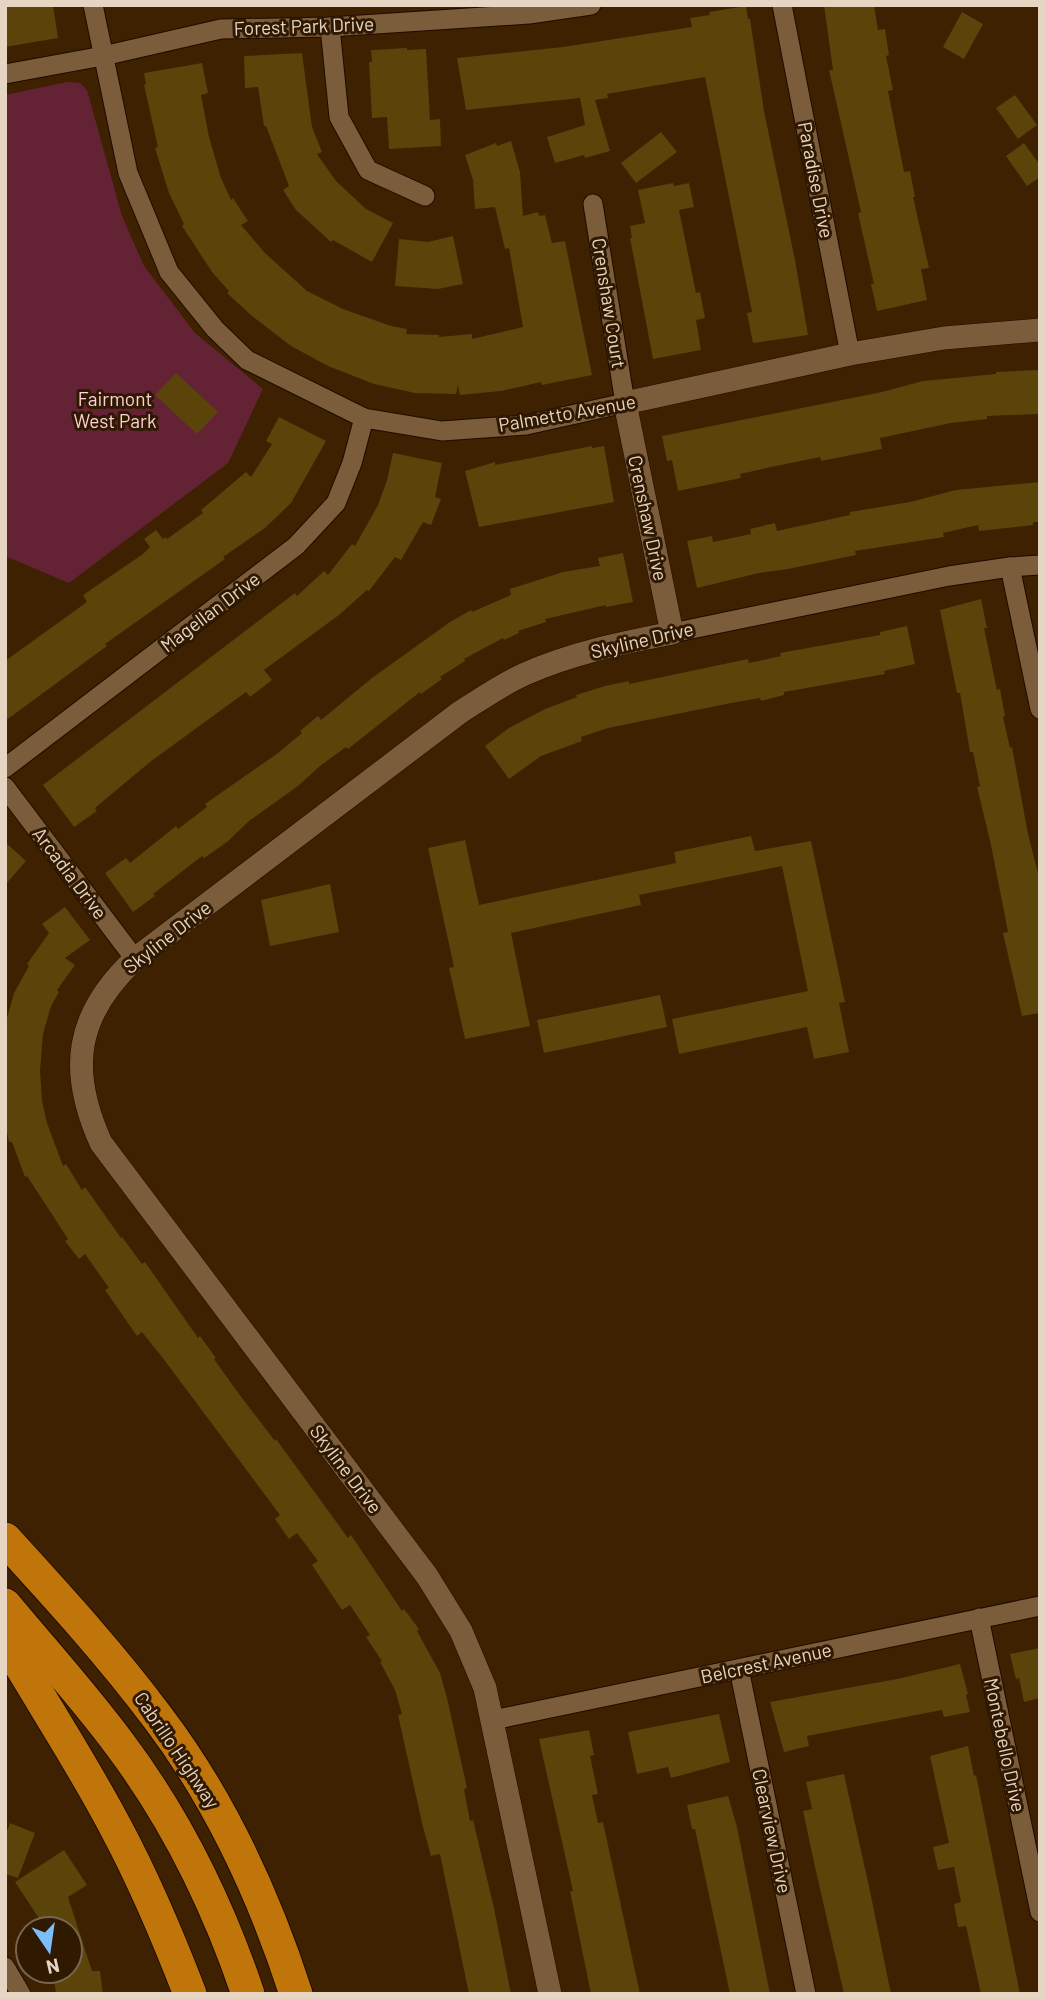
<svg xmlns="http://www.w3.org/2000/svg" width="1045" height="1999" font-family="Barlow,sans-serif">
<style>
.green{fill:#632335}
.building{fill:#5a4409}
.lines{fill:none;stroke-linecap:round;stroke-linejoin:round}
.minor-casing{stroke:#1f0b00;stroke-width:21}
.tertiary-casing{stroke:#1f0b00;stroke-width:24}
.motorway-casing{stroke:#1f0b00;stroke-width:35}
.minor{stroke:#7b5c3b;stroke-width:19}
.tertiary{stroke:#7b5c3b;stroke-width:23}
.motorway{stroke:#bf750a;stroke-width:33}
.labels{text-anchor:middle;stroke-width:6;stroke-linejoin:round;paint-order:stroke}
.street-label{font-size:19px;fill:#e7d5c3;stroke:#2f1901}
.park-label{font-size:19px;fill:#fcd0d8;stroke:#2f1901}
</style>
<rect width="100%" height="100%" fill="#3d2100"/>
<polygon class="green" points="67,82 80,83 87,90 122,216 144,266 195,333 263,389 228,463 69,583 5,556 5,95"/>
<g class="building">
<polygon points="5,5 53,5 58,38 5,47"/>
<polygon points="824,5 874,5 878,30 885,29 889,55 886,56 893,90 888,91 904,172 910,171 915,197 913,197 929,268 921,269 927,300 877,311 871,284 874,284 858,213 861,212 829,70 833,70"/>
<polygon points="746,6 748,19 750,19 764,111 795,260 808,335 753,343 747,313 752,312 705,77 607,94 608,98 595,100 610,151 585,158 584,155 555,163 547,137 585,125 580,98 466,110 457,58 563,47 692,27 690,18 710,15 709,12"/>
<polygon points="962,12 983,24 964,59 943,47"/>
<polygon points="407,48 407,50 426,49 430,120 440,119 441,146 389,149 387,117 372,118 369,62 372,62 371,50"/>
<polygon points="302,53 312,127 322,152 317,154 336,181 366,209 393,223 372,262 333,240 331,242 296,210 283,190 289,186 266,126 264,126 258,87 245,88 244,56"/>
<polygon points="202,63 208,93 201,95 209,137 221,178 231,200 233,198 248,221 241,225 265,253 307,291 343,309 391,326 407,329 406,334 439,335 439,337 472,334 472,339 523,327 509,248 505,249 495,207 475,209 473,180 465,155 496,143 497,146 511,141 520,172 523,216 538,212 539,216 545,215 552,243 565,241 592,375 542,385 541,382 501,391 460,395 458,385 456,394 415,393 374,384 328,366 291,346 252,316 227,293 229,291 212,272 182,226 184,224 169,193 155,148 158,147 144,85 146,84 144,73"/>
<polygon points="1015,95 1037,125 1018,139 996,108"/>
<polygon points="661,132 677,152 636,183 621,163"/>
<polygon points="1024,143 1040,165 1040,177 1027,186 1006,156"/>
<polygon points="673,183 674,186 689,183 694,207 679,210 696,293 700,292 705,318 696,320 701,350 653,359 630,238 632,238 630,226 645,223 638,190"/>
<polygon points="453,236 463,284 438,289 395,286 399,239 428,242"/>
<polygon points="1040,370 1040,414 987,416 987,419 951,423 880,438 882,449 821,461 820,457 776,466 740,474 741,478 678,491 672,460 667,461 662,436 882,392 923,381 996,374 996,372"/>
<polygon points="176,373 218,412 197,434 155,395"/>
<polygon points="279,417 326,441 291,503 265,528 223,557 225,559 105,644 107,646 5,721 5,661 87,602 83,595 143,554 150,547 144,539 156,530 163,539 165,537 167,539 203,513 201,510 246,472 251,477 272,444 266,441"/>
<polygon points="592,446 592,448 604,446 614,502 479,527 465,471 495,462 495,465"/>
<polygon points="393,453 442,463 435,497 441,499 431,525 423,522 401,560 395,557 369,591 367,590 339,615 264,670 272,680 250,697 246,692 150,762 95,808 97,811 74,827 43,785 295,593 297,596 324,571 328,575 352,544 355,546 378,505 387,480"/>
<polygon points="1040,482 1040,522 1033,522 1033,525 979,531 978,525 943,533 944,537 855,551 856,555 788,569 759,573 697,588 687,541 712,536 713,542 751,534 750,529 775,523 777,531 850,515 850,512 910,502 956,490"/>
<polygon points="623,553 633,602 606,607 606,605 545,619 546,622 518,631 519,633 504,640 503,638 464,659 465,661 440,677 442,679 421,694 420,692 348,749 346,747 320,766 298,786 249,821 227,842 204,858 202,856 153,894 155,896 133,912 105,873 126,858 130,863 176,826 178,829 207,807 205,804 278,753 302,733 300,731 318,716 321,720 372,678 450,622 471,610 472,612 511,595 510,589 563,572 600,566 598,558"/>
<polygon points="981,599 987,628 984,628 997,690 1000,689 1005,716 1003,717 1010,748 1012,747 1028,834 1040,881 1040,1013 1022,1016 1003,933 1008,932 991,845 977,787 980,786 973,752 970,752 960,693 957,693 940,610"/>
<polygon points="907,626 915,664 884,671 885,674 784,692 784,695 761,701 760,698 731,703 608,728 581,737 582,741 541,756 509,779 485,746 509,728 545,709 577,697 576,695 605,686 629,681 629,684 748,659 749,663 781,656 780,653 880,635 880,632"/>
<polygon points="751,836 755,851 811,841 845,1002 839,1003 849,1052 814,1059 807,1027 679,1054 672,1019 808,991 782,866 639,895 641,905 511,933 530,1026 465,1039 449,968 454,967 428,848 465,840 479,905 676,863 674,852"/>
<polygon points="5,842 26,861 5,885"/>
<polygon points="330,884 339,932 270,946 261,900"/>
<polygon points="65,907 90,940 65,958 75,965 57,990 59,992 51,1006 43,1034 40,1071 42,1101 47,1123 63,1166 66,1164 82,1190 85,1187 121,1238 122,1237 142,1264 145,1262 198,1338 200,1336 216,1358 214,1359 236,1390 275,1441 276,1439 348,1538 351,1535 402,1611 404,1609 419,1629 417,1631 440,1673 447,1698 467,1788 464,1789 470,1821 473,1820 494,1908 511,1994 469,1994 440,1854 431,1856 423,1827 398,1715 402,1714 395,1690 380,1662 382,1661 366,1637 370,1635 350,1605 342,1610 312,1565 318,1561 297,1533 289,1539 275,1519 280,1515 162,1357 142,1332 137,1336 105,1290 109,1288 85,1254 79,1259 65,1241 68,1239 27,1176 25,1177 12,1142 9,1142 5,1123 5,1025 14,993 29,966 27,964 49,933 42,924"/>
<polygon points="660,995 667,1027 544,1053 537,1020"/>
<polygon points="1040,1648 1040,1698 1024,1702 1019,1678 1016,1679 1010,1654"/>
<polygon points="960,1664 968,1694 966,1695 970,1712 944,1717 942,1710 807,1736 809,1746 784,1752 770,1702 897,1679"/>
<polygon points="719,1714 730,1762 671,1778 668,1767 637,1774 628,1732"/>
<polygon points="589,1730 594,1755 590,1756 598,1794 592,1795 598,1823 603,1822 640,1994 591,1994 570,1891 573,1891 539,1739"/>
<polygon points="968,1746 974,1776 976,1775 1020,1994 981,1994 966,1926 958,1927 954,1904 961,1902 954,1867 938,1870 933,1847 949,1843 930,1756"/>
<polygon points="844,1774 870,1891 891,1994 844,1994 815,1867 803,1811 812,1809 806,1782"/>
<polygon points="728,1796 737,1827 770,1994 730,1994 695,1829 692,1829 687,1805"/>
<polygon points="10,1823 35,1833 18,1878 5,1874 5,1836"/>
<polygon points="64,1850 87,1885 68,1897 92,1971 100,1971 103,1994 56,1994 53,1971 70,1971 70,1929 46,1929 15,1882"/>
</g>
<g class="lines">
<g class="minor-casing">
<g id="minor">
<polyline points="93,5 128,173 169,272 215,329 247,360 364,418 442,431 526,425 625,403 593,204"/>
<polyline points="782,5 850,354"/>
<polyline points="330,27 339,117 368,170 425,196"/>
<polyline points="5,74 103,56 221,29 330,27 529,14 591,5"/>
<polyline points="1010,567 1040,709"/>
<polyline points="672,633 949,576 1010,567 1040,565"/>
<polyline points="5,768 296,546 336,503 352,463 364,418"/>
<polyline points="5,787 135,959"/>
<polyline points="979,1618 1040,1912"/>
<polyline points="739,1669 806,1994"/>
<polyline points="493,1720 1040,1606"/>
<polyline points="5,1967 21,1994"/>
</g>
</g>
<g class="tertiary-casing">
<path id="tertiary" d="M550 1994 485 1688 461 1631 427 1576 101 1143C68 1070 75 1015 135 959L459 713C481 699 502 684 525 674 572 653 622 643 672 633L625 403 850 354 944 338 1040 330"/>
</g>
<g class="motorway-casing">
<g id="motorway">
<path d="M5 1539C58 1597 111 1655 158 1718 221 1801 264 1895 296 1994"/>
<path d="M5 1605C44 1652 85 1697 121 1746 177 1821 218 1905 248 1994"/>
<path d="M5 1639C42 1703 82 1763 116 1828 145 1882 168 1937 190 1994"/>
</g>
</g>
<use href="#minor" class="minor"/>
<use href="#tertiary" class="tertiary"/>
<use href="#motorway" class="motorway"/>
</g>
<g class="labels">
<g class="street-label">
<text transform="translate(304 26) rotate(-2)" y="7">Forest Park Drive</text>
<text transform="translate(816 180) rotate(79)" y="7">Paradise Drive</text>
<text transform="translate(609 303) rotate(81)" y="7">Crenshaw Court</text>
<text transform="translate(567 413) rotate(-10)" y="7">Palmetto Avenue</text>
<text transform="translate(648 518) rotate(78)" y="7">Crenshaw Drive</text>
<text transform="translate(210 612) rotate(-37)" y="7">Magellan Drive</text>
<text transform="translate(642 640) rotate(-13)" y="7">Skyline Drive</text>
<text transform="translate(70 873) rotate(53)" y="7">Arcadia Drive</text>
<text transform="translate(167 937) rotate(-38)" y="7">Skyline Drive</text>
<text transform="translate(346 1469) rotate(53)" y="7">Skyline Drive</text>
<text transform="translate(766 1663) rotate(-12)" y="7">Belcrest Avenue</text>
<text transform="translate(1005 1745) rotate(78)" y="7">Montebello Drive</text>
<text transform="translate(177 1750) rotate(56)" y="7">Cabrillo Highway</text>
<text transform="translate(772 1831) rotate(78)" y="7">Clearview Drive</text>
</g>
<g class="park-label">
<text x="115" y="406">Fairmont<tspan x="115" dy="22">West Park</tspan></text>
</g>
</g>
<rect width="1045" height="1999" fill="none" stroke="#e7d5c3" stroke-width="14"/>
<g transform="translate(49 1950) rotate(167)"><circle r="33" fill="#2f1901" stroke="#79644f" stroke-width="2"/>
<path d="M0-5L12 26L0 18L-12 26Z" fill="#7cbef9"/>
<text y="-10" font-size="19" font-weight="bold" text-anchor="middle" fill="#e7d5c3">N</text>
</g>
</svg>
